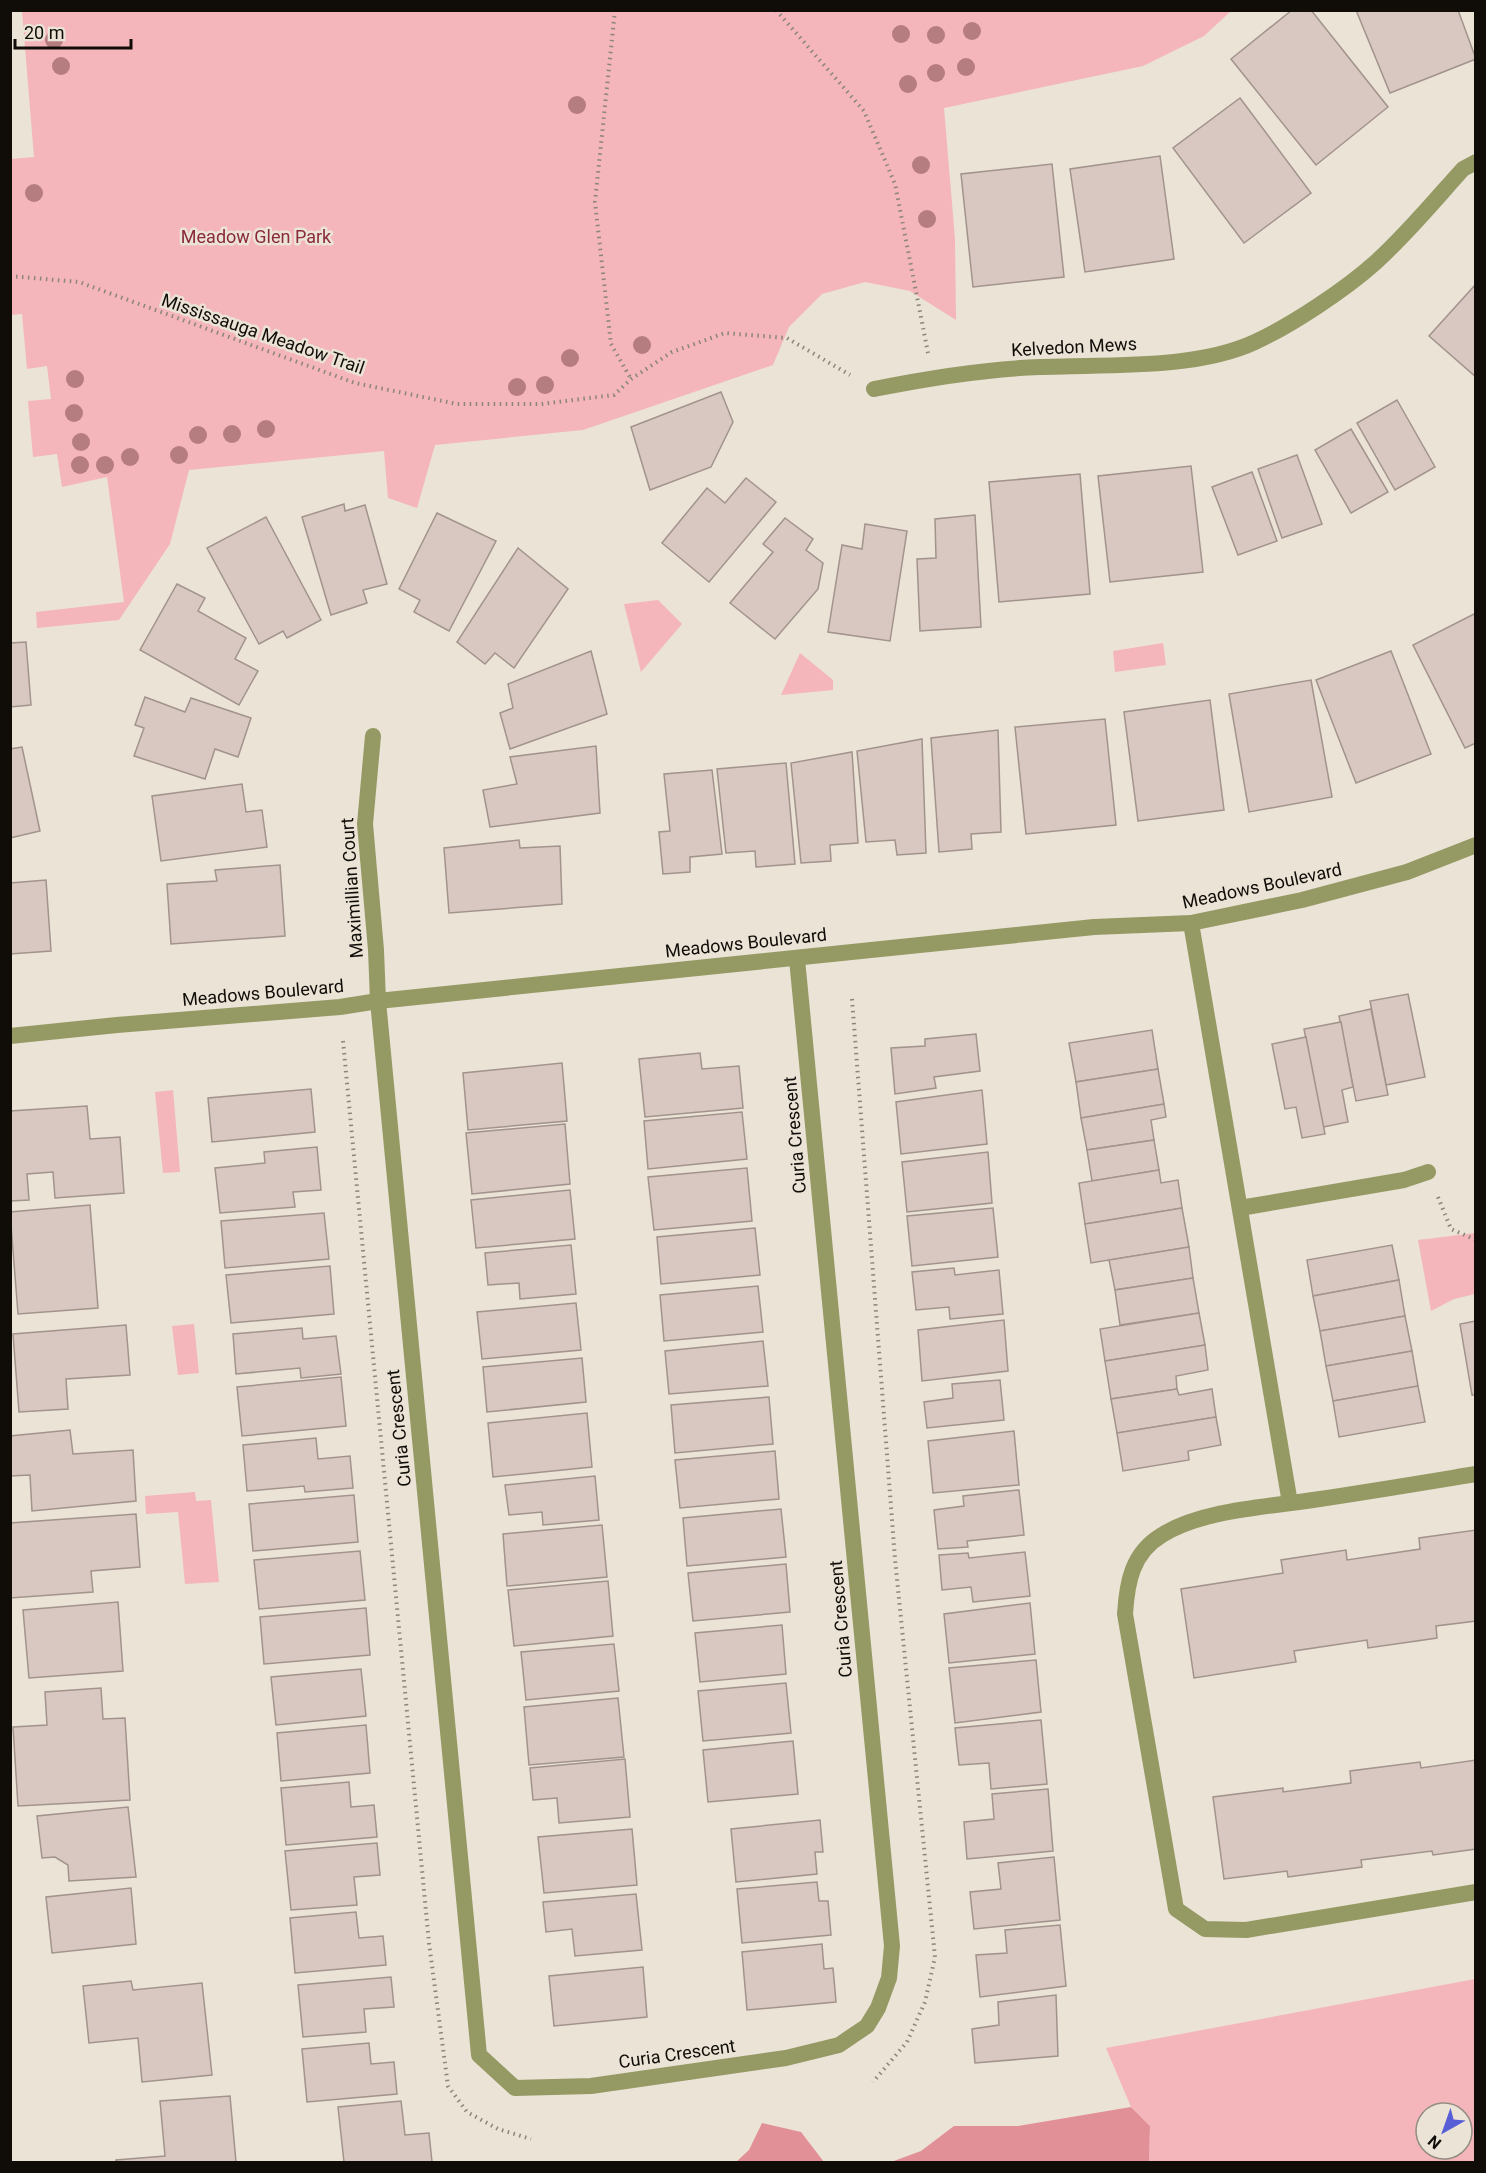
<svg xmlns="http://www.w3.org/2000/svg" width="1486" height="2173" font-family="Roboto,sans-serif">
<style>
.green{fill:#f4b6ba;fill-rule:evenodd}
.forest{fill:#e29097}
.building{fill:#d8c8c1;stroke:#a2938c;stroke-width:1.5}
.lines{fill:none;stroke-linecap:round;stroke-linejoin:round}
.path{stroke:#8b857c;stroke-width:4;stroke-dasharray:1.5 4.5;stroke-linecap:butt}
.service{stroke:#959a65;stroke-width:16}
.minor{stroke:#959a65;stroke-width:16}
.tree{fill:#b67d81}
.labels{text-anchor:middle;stroke-width:5;stroke-linejoin:round;paint-order:stroke}
.park-label{font-size:18px;fill:#8a2a3b;stroke:#ebe3d6}
.street-label{font-size:18px;fill:#100d09;stroke:#ebe3d6}
</style>
<rect width="100%" height="100%" fill="#ebe3d6"/>
<g class="green">
<polygon points="22,11 22,10 1231,11 1204,36 1143,66 944,108 955,239 956,320 910,291 865,282 822,294 789,327 773,365 583,430 435,445 417,508 388,498 384,451 189,470 170,544 119,620 37,628 36,612 124,602 107,477 62,487 57,454 33,457 28,401 51,399 47,366 27,369 22,314 11,315 11,159 34,157"/>
<polygon points="658,600 682,624 641,672 624,604"/>
<polygon points="1163,643 1166,665 1115,672 1113,651"/>
<polygon points="800,653 833,680 833,690 781,695"/>
<polygon points="173,1090 180,1172 163,1173 155,1092"/>
<polygon points="1475,1233 1475,1294 1454,1299 1431,1311 1418,1240"/>
<polygon points="194,1324 199,1373 178,1375 172,1326"/>
<polygon points="195,1492 196,1501 211,1500 219,1582 185,1584 178,1512 146,1514 145,1496"/>
<path d="M1475 1979V2162H1149L1150 2126 1131 2107 1106 2048ZM1426 2113H1462V2149H1426Z"/>
</g>
<g class="forest">
<polygon points="1131,2107 1150,2126 1149,2162 891,2162 921,2151 954,2126 1018,2126"/>
<polygon points="762,2123 801,2132 824,2162 736,2162 749,2150"/>
</g>
<g class="building">
<polygon points="1292,10 1311,10 1388,107 1316,165 1231,59"/>
<polygon points="1356,10 1458,10 1476,59 1390,93"/>
<polygon points="1240,98 1311,193 1244,243 1173,148"/>
<polygon points="1160,156 1174,259 1085,272 1070,169"/>
<polygon points="1052,164 1064,277 973,287 961,174"/>
<polygon points="1476,284 1476,377 1429,336"/>
<polygon points="721,392 733,422 711,467 650,490 631,427"/>
<polygon points="1397,400 1435,467 1395,490 1357,423"/>
<polygon points="1351,429 1388,492 1351,513 1315,450"/>
<polygon points="1297,455 1322,524 1282,538 1258,469"/>
<polygon points="1191,466 1203,572 1110,582 1098,476"/>
<polygon points="1252,472 1277,541 1238,555 1212,487"/>
<polygon points="1080,474 1090,594 999,602 989,482"/>
<polygon points="746,478 776,502 709,582 662,543 707,488 725,503"/>
<polygon points="344,504 345,511 365,505 387,584 363,590 367,603 331,615 302,517"/>
<polygon points="437,513 496,541 449,631 414,612 420,600 399,589"/>
<polygon points="975,515 981,627 920,631 917,559 936,558 935,519"/>
<polygon points="266,517 321,620 287,638 283,631 259,644 207,548"/>
<polygon points="785,518 813,539 806,550 823,563 818,589 775,639 730,603 773,552 763,544"/>
<polygon points="865,524 907,531 890,641 828,632 842,545 862,549"/>
<polygon points="518,548 568,589 514,668 495,653 485,664 457,642"/>
<polygon points="177,584 205,598 198,611 246,638 235,659 258,671 239,705 140,650"/>
<polygon points="1476,613 1476,743 1465,748 1413,645"/>
<polygon points="26,642 31,705 10,707 10,643"/>
<polygon points="591,651 607,714 510,749 500,713 513,708 508,684"/>
<polygon points="1391,651 1431,754 1356,783 1316,680"/>
<polygon points="1311,680 1332,797 1249,812 1229,694"/>
<polygon points="145,697 185,712 191,698 251,718 238,757 215,749 205,779 134,756 144,728 135,725"/>
<polygon points="1210,700 1224,810 1138,821 1124,712"/>
<polygon points="1105,719 1116,825 1026,834 1015,727"/>
<polygon points="998,730 1001,832 971,834 972,849 939,852 931,738"/>
<polygon points="922,739 926,853 897,855 895,840 866,842 857,751"/>
<polygon points="596,746 600,813 490,827 483,790 517,784 510,757"/>
<polygon points="22,747 40,831 10,838 10,749"/>
<polygon points="852,752 858,843 830,845 831,861 801,863 791,763"/>
<polygon points="786,763 795,864 756,867 755,851 726,853 717,769"/>
<polygon points="712,770 722,854 690,857 690,872 663,874 659,832 670,831 664,774"/>
<polygon points="242,784 246,812 262,810 267,847 161,861 152,796"/>
<polygon points="519,840 520,848 560,846 562,904 449,913 444,848"/>
<polygon points="280,865 285,936 171,944 167,884 217,881 215,870"/>
<polygon points="46,880 51,951 10,954 10,883"/>
<polygon points="1408,994 1425,1077 1386,1085 1370,1001"/>
<polygon points="1371,1009 1388,1095 1356,1101 1339,1016"/>
<polygon points="1341,1022 1353,1087 1342,1090 1348,1122 1323,1127 1304,1029"/>
<polygon points="1152,1030 1158,1069 1076,1082 1069,1043"/>
<polygon points="976,1034 980,1071 934,1077 936,1088 895,1094 891,1048 925,1046 925,1039"/>
<polygon points="1306,1037 1325,1134 1302,1138 1296,1107 1285,1109 1272,1044"/>
<polygon points="700,1053 702,1069 739,1066 743,1108 645,1117 639,1059"/>
<polygon points="562,1063 567,1121 468,1130 463,1073"/>
<polygon points="1158,1069 1164,1104 1081,1118 1076,1082"/>
<polygon points="311,1089 315,1132 212,1142 208,1098"/>
<polygon points="982,1090 987,1144 901,1154 896,1102"/>
<polygon points="1164,1104 1166,1117 1151,1120 1154,1140 1087,1150 1081,1118"/>
<polygon points="87,1106 90,1139 120,1137 124,1193 55,1198 53,1172 27,1174 29,1200 10,1201 10,1111"/>
<polygon points="742,1112 747,1159 648,1169 644,1121"/>
<polygon points="565,1124 570,1184 472,1194 466,1133"/>
<polygon points="1154,1140 1159,1170 1092,1181 1087,1150"/>
<polygon points="317,1147 321,1190 293,1192 295,1207 220,1213 215,1168 265,1163 264,1152"/>
<polygon points="988,1152 992,1203 907,1212 902,1162"/>
<polygon points="747,1168 752,1221 654,1230 648,1177"/>
<polygon points="1159,1170 1161,1183 1178,1180 1182,1208 1085,1224 1079,1183"/>
<polygon points="570,1190 575,1239 476,1248 471,1200"/>
<polygon points="90,1205 98,1308 18,1314 10,1212"/>
<polygon points="993,1208 998,1257 912,1266 907,1216"/>
<polygon points="1182,1208 1189,1247 1091,1263 1085,1224"/>
<polygon points="324,1213 329,1259 225,1268 221,1221"/>
<polygon points="755,1228 760,1275 661,1284 657,1237"/>
<polygon points="571,1245 576,1294 520,1299 519,1283 488,1285 485,1253"/>
<polygon points="1392,1245 1399,1280 1313,1296 1307,1260"/>
<polygon points="1189,1247 1193,1278 1115,1290 1109,1260"/>
<polygon points="330,1266 334,1314 231,1323 226,1275"/>
<polygon points="954,1268 955,1275 999,1270 1003,1314 950,1319 949,1307 916,1310 912,1272"/>
<polygon points="1193,1278 1199,1313 1120,1325 1115,1290"/>
<polygon points="1399,1280 1405,1316 1320,1331 1313,1296"/>
<polygon points="758,1286 763,1332 664,1341 660,1295"/>
<polygon points="576,1303 581,1350 482,1359 477,1312"/>
<polygon points="1199,1313 1205,1345 1105,1361 1100,1329"/>
<polygon points="1405,1316 1412,1351 1326,1366 1320,1331"/>
<polygon points="1004,1320 1008,1371 922,1381 918,1330"/>
<polygon points="1476,1321 1476,1395 1472,1395 1460,1324"/>
<polygon points="126,1325 130,1375 66,1379 68,1409 19,1412 13,1334"/>
<polygon points="302,1328 303,1339 336,1336 341,1374 301,1378 300,1368 236,1374 233,1334"/>
<polygon points="763,1341 768,1386 669,1394 665,1351"/>
<polygon points="1205,1345 1208,1370 1176,1376 1177,1389 1111,1399 1105,1361"/>
<polygon points="1412,1351 1418,1386 1333,1401 1326,1366"/>
<polygon points="582,1358 586,1402 487,1412 483,1367"/>
<polygon points="341,1377 346,1426 242,1436 237,1387"/>
<polygon points="1000,1380 1004,1420 927,1428 924,1402 953,1398 952,1384"/>
<polygon points="1418,1386 1425,1422 1339,1437 1333,1401"/>
<polygon points="1177,1389 1179,1395 1212,1389 1216,1417 1117,1433 1111,1399"/>
<polygon points="769,1397 773,1444 675,1453 671,1405"/>
<polygon points="587,1413 592,1467 493,1477 488,1423"/>
<polygon points="1216,1417 1221,1445 1188,1451 1189,1460 1123,1471 1117,1433"/>
<polygon points="70,1430 73,1454 133,1450 136,1501 32,1511 30,1475 10,1476 10,1436"/>
<polygon points="1014,1431 1019,1485 933,1493 928,1441"/>
<polygon points="316,1438 318,1459 350,1456 353,1488 305,1492 304,1486 247,1491 243,1445"/>
<polygon points="775,1451 779,1499 680,1508 675,1460"/>
<polygon points="595,1476 599,1520 543,1525 542,1512 509,1515 505,1485"/>
<polygon points="1019,1490 1024,1535 967,1541 968,1547 938,1549 934,1510 964,1506 963,1496"/>
<polygon points="354,1495 358,1542 253,1551 249,1504"/>
<polygon points="781,1509 786,1557 687,1566 683,1518"/>
<polygon points="136,1514 140,1567 91,1571 93,1592 10,1598 10,1523"/>
<polygon points="602,1525 607,1577 507,1586 503,1534"/>
<polygon points="1476,1530 1476,1621 1436,1626 1437,1638 1368,1648 1367,1640 1294,1651 1296,1662 1194,1678 1181,1589 1283,1573 1281,1560 1346,1550 1347,1560 1420,1549 1419,1538"/>
<polygon points="360,1551 365,1600 259,1609 254,1560"/>
<polygon points="1025,1552 1030,1596 973,1602 971,1587 942,1590 939,1555 968,1553 969,1558"/>
<polygon points="786,1564 790,1612 693,1621 688,1573"/>
<polygon points="608,1581 613,1636 514,1646 508,1590"/>
<polygon points="118,1602 123,1671 29,1678 23,1610"/>
<polygon points="1030,1603 1035,1654 949,1663 944,1614"/>
<polygon points="366,1608 370,1655 264,1664 260,1617"/>
<polygon points="782,1625 786,1674 700,1682 695,1633"/>
<polygon points="614,1644 619,1691 526,1700 521,1652"/>
<polygon points="1036,1660 1041,1712 955,1723 949,1668"/>
<polygon points="361,1669 366,1716 276,1725 271,1677"/>
<polygon points="786,1683 791,1733 703,1741 698,1691"/>
<polygon points="101,1688 103,1719 125,1718 130,1800 18,1806 13,1727 47,1725 45,1692"/>
<polygon points="618,1698 624,1757 529,1765 524,1707"/>
<polygon points="1041,1720 1047,1784 991,1789 989,1763 959,1765 955,1728"/>
<polygon points="366,1725 370,1773 281,1781 277,1733"/>
<polygon points="793,1741 798,1794 708,1802 703,1750"/>
<polygon points="625,1759 630,1817 559,1823 557,1798 533,1800 530,1768"/>
<polygon points="1476,1760 1476,1849 1433,1855 1432,1851 1361,1860 1362,1867 1288,1877 1287,1871 1224,1879 1213,1797 1283,1788 1283,1792 1351,1783 1350,1771 1420,1762 1421,1768"/>
<polygon points="349,1782 351,1807 374,1805 377,1837 286,1845 281,1788"/>
<polygon points="1048,1789 1053,1851 967,1859 964,1822 994,1819 992,1794"/>
<polygon points="128,1807 136,1877 69,1881 68,1865 55,1857 42,1858 37,1816"/>
<polygon points="820,1820 823,1852 815,1852 817,1874 736,1882 731,1829"/>
<polygon points="632,1829 637,1885 544,1893 538,1837"/>
<polygon points="377,1843 380,1875 354,1877 357,1905 291,1910 285,1851"/>
<polygon points="1054,1857 1060,1920 974,1929 970,1892 1001,1889 998,1863"/>
<polygon points="817,1882 819,1901 828,1901 831,1935 742,1943 737,1889"/>
<polygon points="131,1888 136,1944 52,1953 46,1897"/>
<polygon points="636,1894 642,1950 575,1956 572,1929 546,1932 543,1902"/>
<polygon points="356,1912 359,1938 383,1936 386,1965 295,1973 290,1918"/>
<polygon points="1060,1925 1066,1986 980,1997 976,1955 1007,1953 1005,1930"/>
<polygon points="822,1944 824,1969 833,1968 836,2002 747,2010 742,1952"/>
<polygon points="643,1967 647,2017 554,2026 549,1976"/>
<polygon points="391,1977 394,2007 364,2009 366,2032 303,2037 298,1985"/>
<polygon points="131,1981 133,1990 202,1983 212,2075 142,2082 138,2038 89,2043 83,1986"/>
<polygon points="1056,1995 1058,2056 975,2063 972,2029 999,2025 998,2002"/>
<polygon points="369,2043 371,2064 394,2062 397,2094 307,2102 302,2049"/>
<polygon points="230,2096 236,2162 116,2162 116,2160 165,2156 160,2101"/>
<polygon points="401,2101 405,2135 429,2133 432,2162 344,2162 338,2107"/>
</g>
<g class="lines">
<g class="path">
<polyline points="615,10 595,202 611,344 631,379"/>
<polyline points="776,10 864,111 895,184 928,353"/>
<polyline points="10,276 79,282 355,383 457,404 541,404 614,395 631,379 672,352 725,333 787,338 850,375"/>
<polyline points="852,999 895,1559 935,1957 925,2002 907,2042 873,2082"/>
<polyline points="343,1041 429,1943 448,2086 467,2112 498,2129 531,2139"/>
<polyline points="1438,1197 1451,1229 1476,1240"/>
</g>
<g class="service">
<polyline points="1191,923 1290,1503"/>
<polyline points="1240,1208 1404,1180 1428,1172"/>
<path d="M1476 1474C1421 1483 1367 1492 1313 1500 1267 1507 1202 1510 1162 1535 1132 1553 1127 1582 1125 1614L1176 1909 1205 1929 1246 1930 1476 1892"/>
</g>
<g class="minor">
<path d="M874 389C929 378 984 369 1040 367 1106 364 1195 370 1255 342 1292 325 1346 289 1376 262 1407 234 1435 200 1463 169L1476 162"/>
<polyline points="373,736 365,824 376,950 378,1001 479,2055 515,2088 591,2086 786,2058 839,2045 867,2026 878,2008 889,1978 892,1946 797,959"/>
<polyline points="10,1036 117,1025 340,1007 378,1001 1094,927 1191,923 1302,900 1407,872 1476,845"/>
</g>
</g>
<g class="tree">
<circle cx="972" cy="31" r="9"/>
<circle cx="901" cy="34" r="9"/>
<circle cx="936" cy="35" r="9"/>
<circle cx="54" cy="40" r="9"/>
<circle cx="61" cy="66" r="9"/>
<circle cx="966" cy="67" r="9"/>
<circle cx="936" cy="73" r="9"/>
<circle cx="908" cy="84" r="9"/>
<circle cx="577" cy="105" r="9"/>
<circle cx="921" cy="165" r="9"/>
<circle cx="34" cy="193" r="9"/>
<circle cx="927" cy="219" r="9"/>
<circle cx="642" cy="345" r="9"/>
<circle cx="570" cy="358" r="9"/>
<circle cx="75" cy="379" r="9"/>
<circle cx="545" cy="385" r="9"/>
<circle cx="517" cy="387" r="9"/>
<circle cx="74" cy="413" r="9"/>
<circle cx="266" cy="429" r="9"/>
<circle cx="232" cy="434" r="9"/>
<circle cx="198" cy="435" r="9"/>
<circle cx="81" cy="442" r="9"/>
<circle cx="179" cy="455" r="9"/>
<circle cx="130" cy="457" r="9"/>
<circle cx="80" cy="465" r="9"/>
<circle cx="105" cy="465" r="9"/>
</g>
<g class="labels">
<g class="park-label">
<text x="256" y="243">Meadow Glen Park</text>
</g>
<g class="street-label">
<text transform="translate(263 334) rotate(19)" y="6">Mississauga Meadow Trail</text>
<text transform="translate(1074 347) rotate(-3)" y="6">Kelvedon Mews</text>
<text transform="translate(1262 886) rotate(-12)" y="6">Meadows Boulevard</text>
<text transform="translate(352 888) rotate(-94)" y="6">Maximillian Court</text>
<text transform="translate(746 943) rotate(-6)" y="6">Meadows Boulevard</text>
<text transform="translate(263 993) rotate(-5)" y="6">Meadows Boulevard</text>
<text transform="translate(795 1135) rotate(-95)" y="6">Curia Crescent</text>
<text transform="translate(399 1428) rotate(-96)" y="6">Curia Crescent</text>
<text transform="translate(841 1619) rotate(-95)" y="6">Curia Crescent</text>
<text transform="translate(677 2054) rotate(-8)" y="6">Curia Crescent</text>
</g>
</g>
<rect width="1486" height="2173" fill="none" stroke="#100d09" stroke-width="24"/>
<g transform="translate(1444 2131) rotate(220)"><circle r="28" fill="#ebe3d6" stroke="#938d84" stroke-width="1.5"/>
<path d="M0-4.5L10 22L0 15L-10 22Z" fill="#585ed5"/>
<text y="-9" font-size="16" font-weight="bold" text-anchor="middle" fill="#100d09">N</text>
</g>
<path d="M15 39v9h116v-9" fill="none" stroke="#100d09" stroke-width="3"/>
<text x="24" y="39" font-size="18" fill="#100d09" stroke="#ebe3d6" stroke-width="4.5" paint-order="stroke">20 m</text>
</svg>
